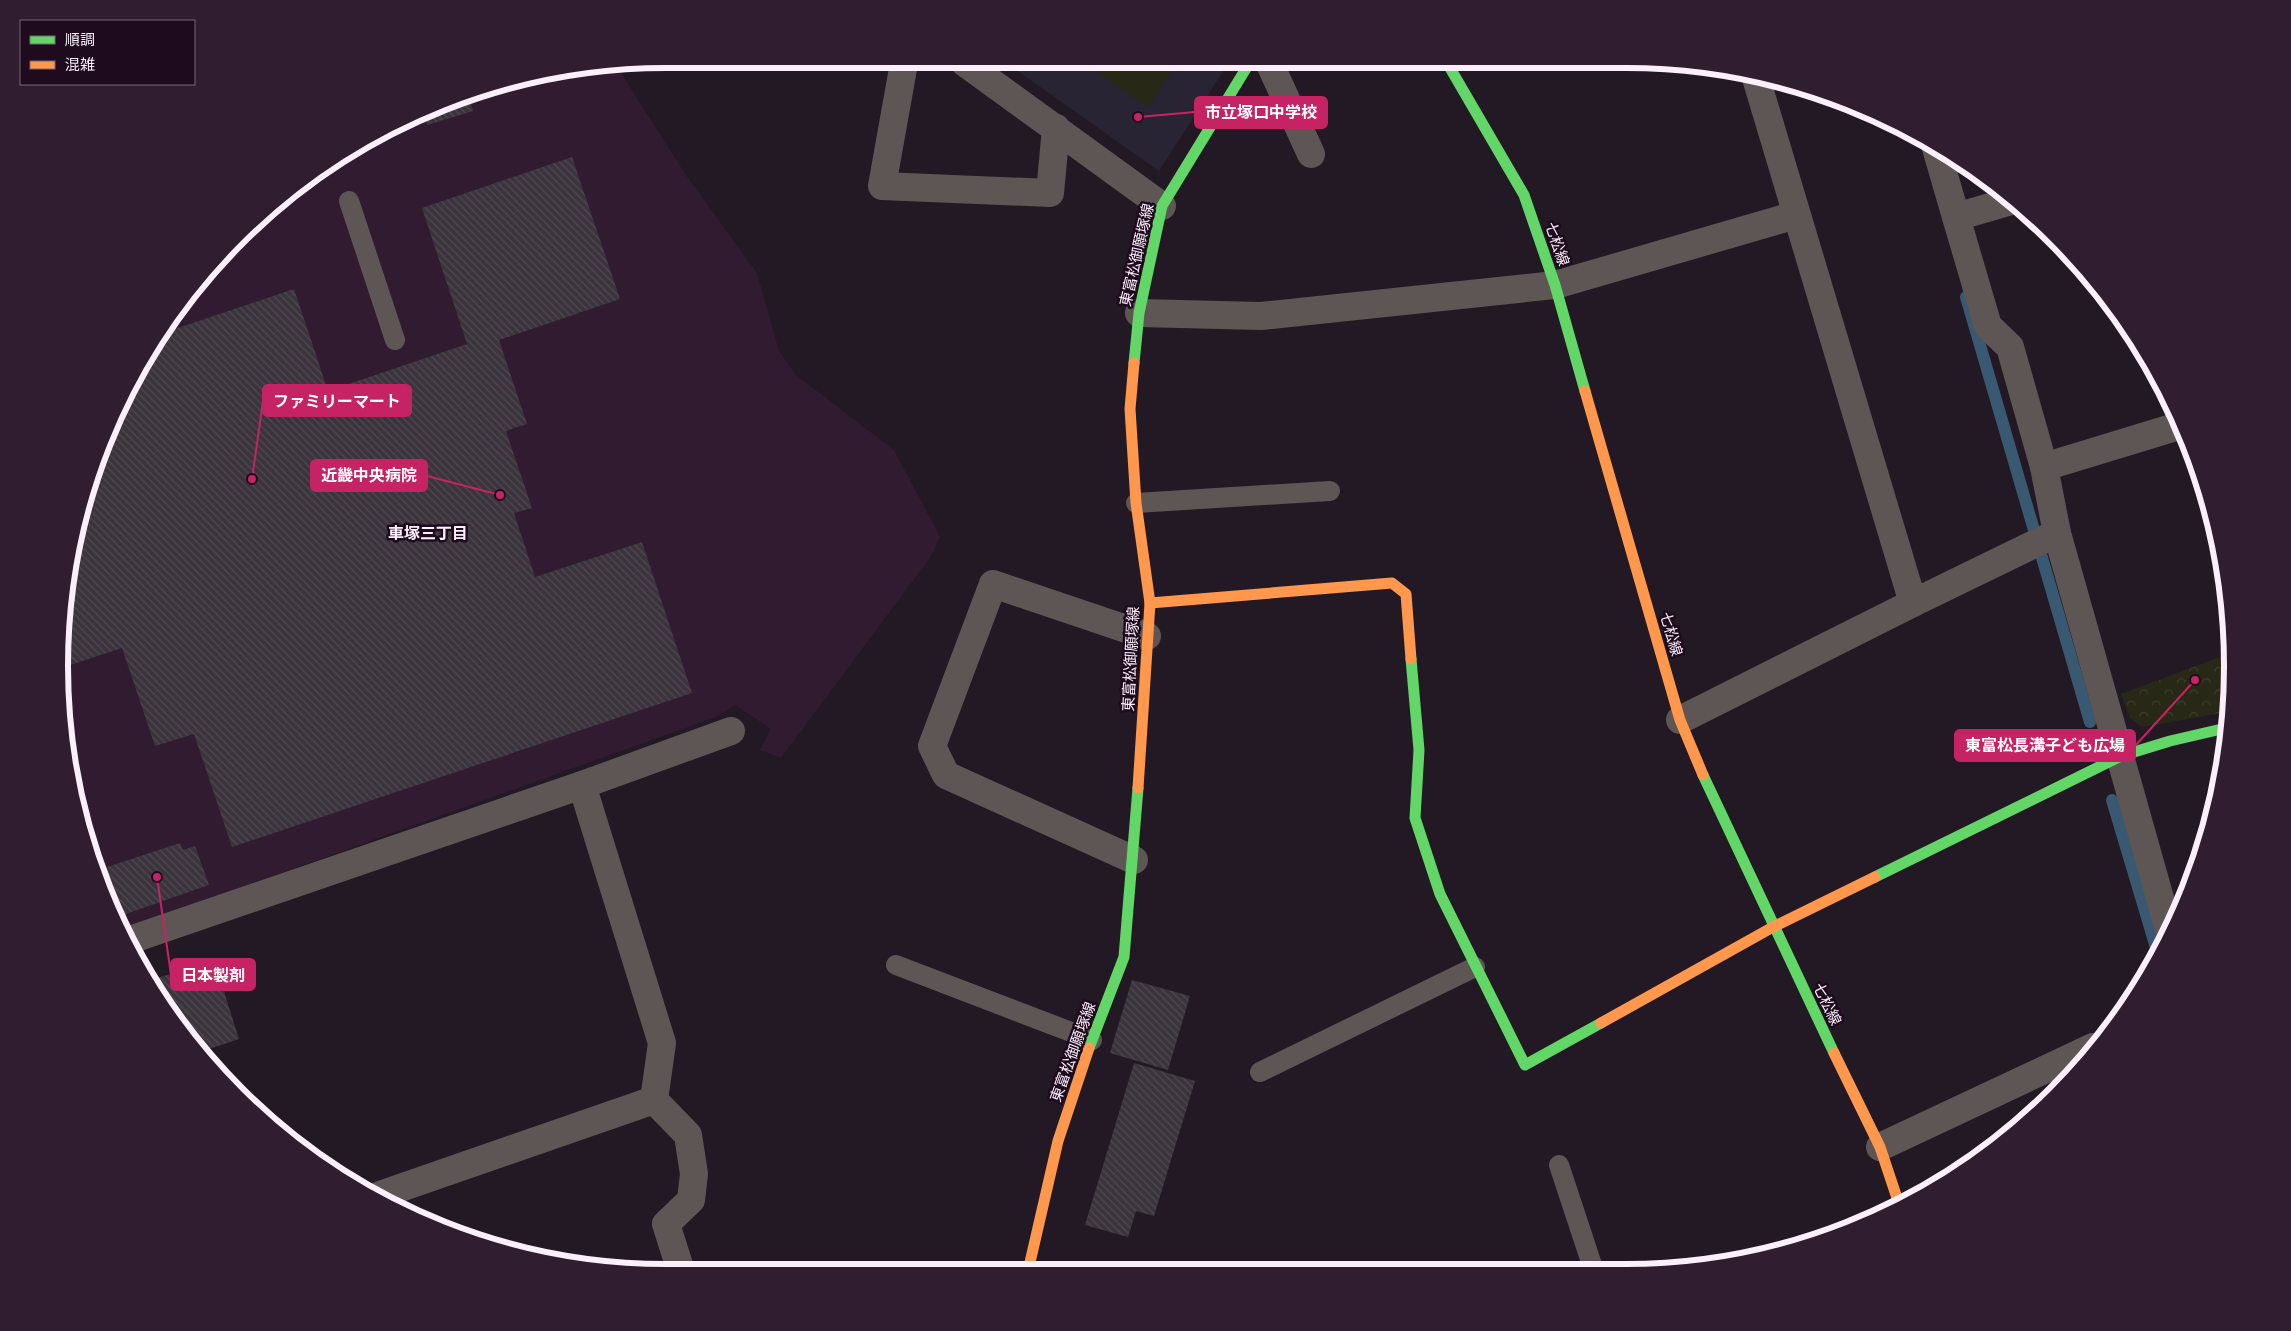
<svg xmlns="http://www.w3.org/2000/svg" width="2291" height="1331" font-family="Cabin,'Noto Sans JP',sans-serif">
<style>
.built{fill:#301b31}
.education{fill:#292433}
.forest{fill:url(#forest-crowns)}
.pitch{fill:#272816}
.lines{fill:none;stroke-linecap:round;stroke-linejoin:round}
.stream{stroke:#395871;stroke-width:12}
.building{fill:url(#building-back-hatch)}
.lane{stroke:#5d5655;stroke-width:20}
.street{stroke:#5d5655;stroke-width:28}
.fast{stroke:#63d668;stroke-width:11}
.slow{stroke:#ff974d;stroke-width:11}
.labels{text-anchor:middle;stroke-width:5;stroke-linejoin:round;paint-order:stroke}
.street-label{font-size:15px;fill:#fceffc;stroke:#1e0c1e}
.neighbourhood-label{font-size:16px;font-weight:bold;fill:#fceffc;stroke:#1e0c1e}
.rim{fill:none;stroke:#fceffc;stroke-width:6}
.leader{fill:none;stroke:#c52363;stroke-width:2}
.callout-dot{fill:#c52363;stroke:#1e0c1e;stroke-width:2}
.callout{fill:#c52363;stroke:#c52363;stroke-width:2}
.callout-label{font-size:16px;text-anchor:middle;font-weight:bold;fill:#fff}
</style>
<defs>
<pattern id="forest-crowns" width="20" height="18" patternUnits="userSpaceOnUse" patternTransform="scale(1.25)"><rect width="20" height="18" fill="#272816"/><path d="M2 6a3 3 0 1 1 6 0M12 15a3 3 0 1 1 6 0" fill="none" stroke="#3c3d2d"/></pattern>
<pattern id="building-back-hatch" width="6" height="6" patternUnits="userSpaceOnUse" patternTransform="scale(1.25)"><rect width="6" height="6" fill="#3b343d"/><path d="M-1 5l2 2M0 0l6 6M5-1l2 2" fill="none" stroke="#4e4850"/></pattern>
</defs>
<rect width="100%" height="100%" fill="#231924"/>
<polygon class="built" points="586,64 615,64 686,175 757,273 779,351 796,375 894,450 940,537 929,559 781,758 760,750 771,729 735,705 716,717 122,930 91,861 60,705 64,587 80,508 121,397 161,328 236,237 296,184 397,121 471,91"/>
<polygon class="education" points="1005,62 1229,62 1159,171"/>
<polygon class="forest" points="2231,653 2232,665 2228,712 2142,727 2130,718 2121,694"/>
<polygon class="pitch" points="1082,62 1178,62 1148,107"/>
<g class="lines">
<g class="stream">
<polyline points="1966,297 2090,722"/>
<polyline points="2112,800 2157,951"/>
</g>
</g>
<g class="building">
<polygon points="468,92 473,111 427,125 423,111"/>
<polygon points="572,157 620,299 499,340 527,424 506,431 532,508 514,513 535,577 642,542 692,693 232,847 194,734 155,746 122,648 61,668 64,587 80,508 121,397 157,335 294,289 328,391 467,344 422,208"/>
<polygon points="180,843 183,850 195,846 209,885 117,917 95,871"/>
<polygon points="214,960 239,1039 200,1052 184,1035 148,981"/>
<polygon points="1132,980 1190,996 1168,1070 1110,1053"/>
<polygon points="1134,1063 1195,1081 1154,1216 1136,1211 1128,1237 1085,1225"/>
</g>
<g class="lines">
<g class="lane">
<polyline points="349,201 395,340"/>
<polyline points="1136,503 1330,491"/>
<polyline points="896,965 1092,1040"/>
<polyline points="1260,1072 1475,967"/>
<polyline points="1559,1165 1594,1271"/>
</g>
<g class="street">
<polyline points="1269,62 1311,154"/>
<polyline points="904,63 882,186 1050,193 1056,128"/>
<polyline points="965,63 1162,206"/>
<polyline points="1756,78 1913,603 2057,533"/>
<polyline points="1936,148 1956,217"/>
<polyline points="2011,201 1956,217 1988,326 2010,347 2044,467 2057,533 2169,930"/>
<polyline points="1139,313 1261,316 1555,285 1796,215"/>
<polyline points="2044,467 2182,425"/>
<polyline points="1680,720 1913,603"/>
<polyline points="1134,860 946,775 932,746 993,584 1147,636"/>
<polyline points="127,941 582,785 731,731"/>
<polyline points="654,1100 688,1135 694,1174 691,1200 666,1224 681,1271"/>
<polyline points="1880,1147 2093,1047"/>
<polyline points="380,1195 654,1100 662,1043 582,785"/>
</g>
<g class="fast">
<polyline points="1446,61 1524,195 1555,285 1585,391"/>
<polyline points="1134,363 1139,313 1162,206 1250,62"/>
<polyline points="1411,659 1419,750 1415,818 1440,894 1525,1065 1601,1023"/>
<polyline points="1703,775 1834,1053"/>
<polyline points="1875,877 2121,756 2170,741 2226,728"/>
<polyline points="1089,1048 1124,957 1138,788"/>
</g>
<g class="slow">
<polyline points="1134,363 1130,409 1136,503 1150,603 1138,788"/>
<polyline points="1585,391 1680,720 1703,775"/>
<polyline points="1150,603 1392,583 1406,594 1411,659"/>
<polyline points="1601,1023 1773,927 1875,877"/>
<polyline points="1834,1053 1880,1147 1899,1204"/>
<polyline points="1028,1271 1058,1141 1089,1048"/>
</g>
</g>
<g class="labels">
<g class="street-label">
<text transform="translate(1557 244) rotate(71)" y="5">七松線</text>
<text transform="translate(1137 255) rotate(-77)" y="5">東富松御願塚線</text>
<text transform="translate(1671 634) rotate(74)" y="5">七松線</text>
<text transform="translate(1131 659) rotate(-87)" y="5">東富松御願塚線</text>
<text transform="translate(1827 1004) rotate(64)" y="5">七松線</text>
<text transform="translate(1073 1052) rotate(-70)" y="5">東富松御願塚線</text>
</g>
<g class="neighbourhood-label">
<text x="428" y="539">車塚三丁目</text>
</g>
</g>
<path d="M0 0H2291V1331H0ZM666 68H1626A598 598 0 0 1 2224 666V666A598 598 0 0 1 1626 1264H666A598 598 0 0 1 68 666V666A598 598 0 0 1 666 68Z" fill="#301e30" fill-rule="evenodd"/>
<path class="rim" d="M666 68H1626A598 598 0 0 1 2224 666V666A598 598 0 0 1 1626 1264H666A598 598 0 0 1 68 666V666A598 598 0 0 1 666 68Z"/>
<path class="leader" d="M1138 117L1195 112M252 479L263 401M500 495L427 476M2195 680L2135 746M157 877L171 975"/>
<g class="callout-dot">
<circle cx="1138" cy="117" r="5"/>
<circle cx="252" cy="479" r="5"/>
<circle cx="500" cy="495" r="5"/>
<circle cx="2195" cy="680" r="5"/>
<circle cx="157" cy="877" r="5"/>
</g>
<g class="callout">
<rect x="1195" y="97" width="132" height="31" rx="5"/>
<rect x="263" y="385" width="148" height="31" rx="5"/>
<rect x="311" y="460" width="116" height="31" rx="5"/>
<rect x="1955" y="730" width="180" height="31" rx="5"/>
<rect x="171" y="959" width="84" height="31" rx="5"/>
</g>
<g class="callout-label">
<text x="1261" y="118">市立塚口中学校</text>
<text x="337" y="407">ファミリーマート</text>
<text x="369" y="481">近畿中央病院</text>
<text x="2045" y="751">東富松長溝子ども広場</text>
<text x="213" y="981">日本製剤</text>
</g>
<rect x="20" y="20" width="175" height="65" fill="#1e0c1e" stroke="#776777"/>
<rect x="30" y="36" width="25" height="8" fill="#63d668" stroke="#776777"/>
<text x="65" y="45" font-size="15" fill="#fceffc">順調</text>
<rect x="30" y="61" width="25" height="8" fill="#ff974d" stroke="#776777"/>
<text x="65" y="70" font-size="15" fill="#fceffc">混雑</text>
</svg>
